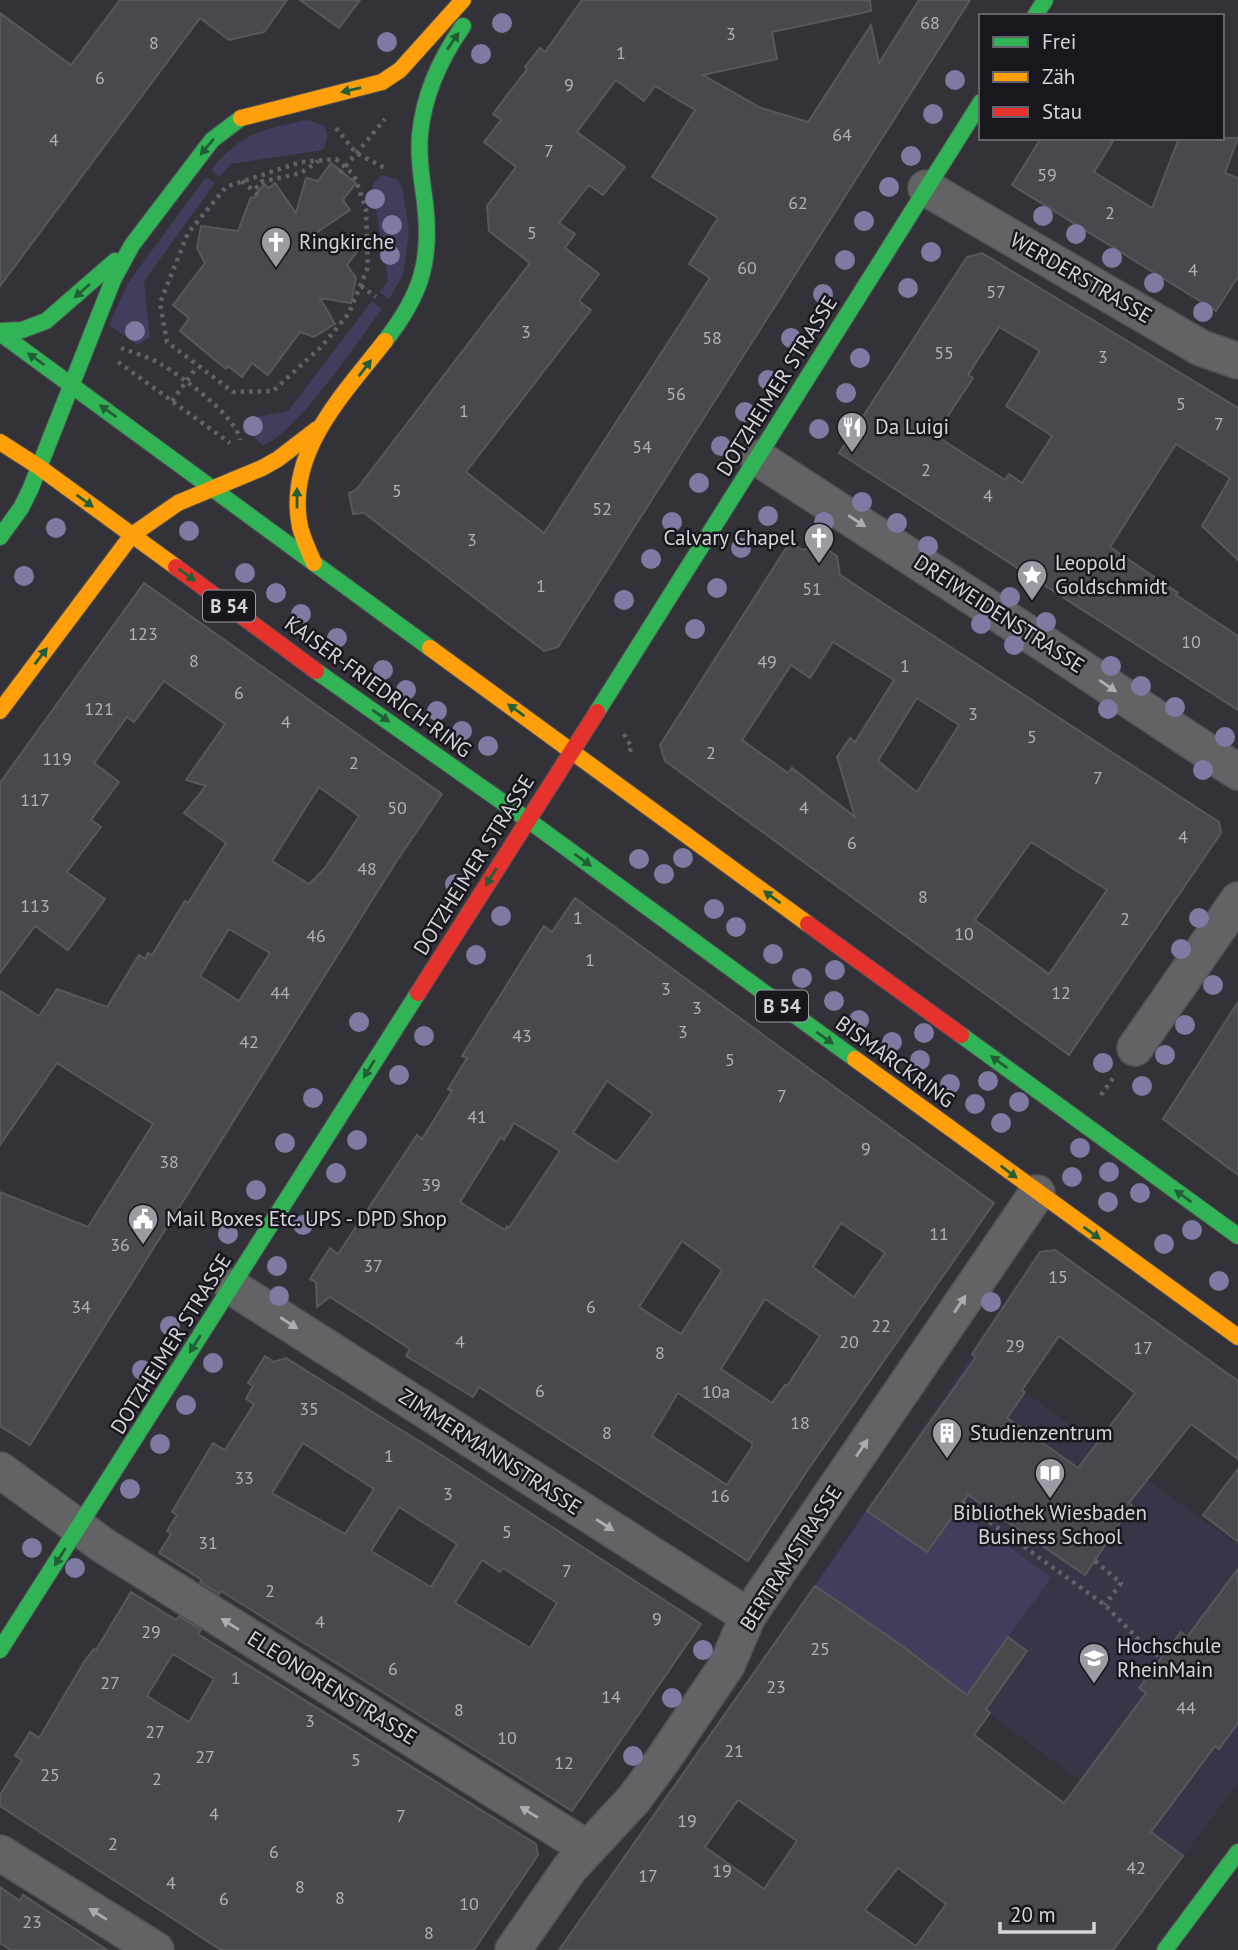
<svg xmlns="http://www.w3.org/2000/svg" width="1238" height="1950" font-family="'PT Sans',sans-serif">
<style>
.built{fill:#373548}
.green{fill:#423d5c}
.building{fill:#47494c;stroke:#56595a;stroke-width:2;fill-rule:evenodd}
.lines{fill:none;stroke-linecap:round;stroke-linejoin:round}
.street-casing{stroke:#505055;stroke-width:38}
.fast-casing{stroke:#505055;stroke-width:18}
.slow-casing{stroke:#505055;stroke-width:18}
.jam-casing{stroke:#505055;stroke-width:18}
.path{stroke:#626266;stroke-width:4.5;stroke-dasharray:3.5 5;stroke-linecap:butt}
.street{stroke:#636366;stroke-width:35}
.fast{stroke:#30b455;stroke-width:16}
.slow{stroke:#ff9f0a;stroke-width:16}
.jam{stroke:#e5322d;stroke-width:16}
.tree{fill:#7f7aa1}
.oneway{fill:#235e36}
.oneway2{fill:#adacb3}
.labels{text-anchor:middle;stroke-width:5;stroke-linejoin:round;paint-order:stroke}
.number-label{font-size:18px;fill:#b2b1b9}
.shield{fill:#18171d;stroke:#9c9ba3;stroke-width:2}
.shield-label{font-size:19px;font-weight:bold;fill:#d5d4dd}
.poi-label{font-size:21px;fill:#d5d4dd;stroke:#18171d;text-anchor:start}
.street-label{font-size:21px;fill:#d5d4dd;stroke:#18171d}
</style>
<rect width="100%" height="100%" fill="#323238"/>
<polygon class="built" points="972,1354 1238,1545 1238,1783 1183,1856 815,1586"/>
<g class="green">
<path d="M307 120 324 125C329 134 327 141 323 150L231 164 220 177 211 170C243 132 260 130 307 120Z"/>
<polygon points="382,175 397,179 402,186 409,232 403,275 389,299 379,292 388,281 372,185"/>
<polygon points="206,177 215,183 144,281 150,337 138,345 109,325 128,283"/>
<path d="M372 301 382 309C357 342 299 430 263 446L244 428 251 418 288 411Z"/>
<polygon points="957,1510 1051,1577 967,1695 815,1586 866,1511 927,1551"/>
</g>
<g class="building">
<polygon points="120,0 287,0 264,32 229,40 200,18 0,286 0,13 71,65"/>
<polygon points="300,0 360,0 339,28"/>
<path d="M582 0H870L871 11 772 32 777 59 703 75 761 108 808 122 871 25 879 63 919 0H970L558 647 544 651 364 513 353 514 349 493 356 490 530 263 489 231 487 206 516 167 484 142 501 120 493 114 527 69 525 67 540 48 545 52ZM616 80 644 101 655 86 695 110 652 177 718 218 689 264 710 278 544 533 466 472 591 310 579 301 599 274 565 248 575 234 559 223 589 185 603 195 625 167 577 132Z"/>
<polygon points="1041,138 1115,138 1094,172 1152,208 1179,138 1238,138 1225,173 1238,178 1238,277 1216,311 1012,185"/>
<polygon points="331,163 356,183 343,200 350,210 307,239 354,241 352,248 357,252 347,265 356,278 351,303 320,298 335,324 314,337 300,332 268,375 252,363 242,377 228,366 226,369 180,331 189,318 173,305 205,263 197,248 201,226 238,231 251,197 254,198 264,184 269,188 275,183 296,213 306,178 318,181"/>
<path d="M982 253 1238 408V560L1202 526 1230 478 1176 444 1110 547 1178 593 1176 595 1238 636V710L839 453 967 257ZM999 327 1040 351 1006 406 1052 436 1022 483 1009 474 1005 480 935 435 973 378 968 375Z"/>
<path d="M790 542 803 550 819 544 837 556 840 575 1219 822 1221 833 1069 1055 665 761 660 745ZM833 642 894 680 855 742 850 738 837 757 855 817 792 768 788 773 742 740 791 665 810 678ZM917 698 959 725 917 792 878 761ZM1031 842 1107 890 1049 974 975 920Z"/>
<path d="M144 583 442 794 396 862 30 1445 0 1426V1192L88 1227 153 1124 57 1063 0 1145V991L39 1016 57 989 107 1007 139 955 145 959 148 953 152 955 185 901 188 903 226 843 184 813 206 786 186 780 225 724 164 681 134 722 127 717 94 763 119 782 91 820 101 827 67 872 105 899 68 950 35 926 0 973V783ZM319 787 359 816 325 868 309 884 272 861ZM229 929 270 953 239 1001 200 976Z"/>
<path d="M575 898 994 1203 807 1471 748 1561 479 1387 473 1397 406 1356 410 1349 330 1297 317 1307 316 1282 310 1279 330 1248 338 1254 417 1135 422 1139 452 1091 448 1089 467 1058 462 1056 533 943 544 926 552 932ZM607 1081 653 1114 617 1162 573 1133ZM514 1123 560 1151 509 1228 507 1226 505 1230 460 1202 501 1137 504 1140ZM841 1223 885 1253 854 1297 813 1267ZM682 1241 722 1270 681 1334 639 1307ZM765 1299 820 1336 787 1386 785 1385 772 1403 721 1369ZM678 1393 752 1443V1447L727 1485 652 1436Z"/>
<polygon points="1238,1002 1238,1175 1163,1119"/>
<path d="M1055 1250 1238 1381V1459L1191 1424 1129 1503 1132 1505 1085 1575 968 1495 927 1552 867 1511 976 1357 972 1354 1040 1252ZM1059 1336 1135 1393 1078 1468 1007 1418 1025 1392 1022 1390Z"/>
<path d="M265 1356 274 1362 286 1358 435 1451 701 1624 572 1811 221 1591 219 1594 200 1582 202 1580 159 1553 171 1534 167 1531 177 1515 172 1512 213 1443 225 1450 254 1404 246 1399 253 1386 248 1383ZM303 1443 374 1489 345 1534 272 1493ZM399 1507 457 1544 431 1587 371 1551ZM482 1560 500 1572 503 1568 557 1603 530 1648 455 1603Z"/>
<polygon points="1238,1469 1238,1542 1203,1515"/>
<path d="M1238 1569V1723L1219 1749 1215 1746 1151 1832 1183 1856 1113 1950H559L815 1586 901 1645 967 1695 1008 1637 1027 1651 986 1709 990 1713 974 1735 1064 1803 1146 1693 1139 1688 1161 1658 1181 1632 1187 1637ZM738 1800 797 1841 764 1889 705 1847ZM898 1868 946 1904 916 1946 865 1910Z"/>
<path d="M131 1592 176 1620 179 1616 201 1630 198 1634 536 1844 538 1855 474 1950H221L0 1806V1795L22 1760 15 1756 30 1732 39 1738 84 1662 94 1649 96 1650ZM173 1654 214 1679 189 1722 147 1696Z"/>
<polygon points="0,1887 20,1901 23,1895 107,1950 11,1950 0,1943"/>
</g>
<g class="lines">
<g class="street-casing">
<g id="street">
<polyline points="926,188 1201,348 1238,361"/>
<polyline points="758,458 1051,648 1238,772"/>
<polyline points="1135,1048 1238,900"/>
<polyline points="232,1287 748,1616"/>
<polyline points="0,1470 104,1546 587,1848"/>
<polyline points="0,1853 156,1950"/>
<polyline points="513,1950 570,1868 634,1799 662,1761 727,1665 748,1616 1037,1193"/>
</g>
</g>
<g class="fast-casing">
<g id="fast">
<polyline points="1035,16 1045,0"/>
<polyline points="0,331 22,330 46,321 115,261"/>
<polyline points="0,333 430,648"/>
<path d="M385 341C421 295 432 261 425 203 422 180 418 157 420 134 424 93 440 59 463 26"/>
<polyline points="0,537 21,508 30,490 113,280 132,245 212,140 241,118"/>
<polyline points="316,671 528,820 855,1059"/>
<polyline points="597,712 981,102"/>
<polyline points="961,1035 1238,1236"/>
<polyline points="0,1650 418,993"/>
<polyline points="1165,1950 1238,1852"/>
</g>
</g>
<g class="slow-casing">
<g id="slow">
<polyline points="241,118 382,82 400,70 463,0"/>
<polyline points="0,442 39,467 176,567"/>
<path d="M314 563C309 552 303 539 300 527 285 453 343 395 385 341"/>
<polyline points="430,648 808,924"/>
<polyline points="0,711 132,535 178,503 262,468 278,459 317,429"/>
<polyline points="855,1059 1238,1337"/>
</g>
</g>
<g class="jam-casing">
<g id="jam">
<polyline points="176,567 316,671"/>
<polyline points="808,924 961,1035"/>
<polyline points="418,993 597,712"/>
</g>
</g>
<g class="path">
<polyline points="336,128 356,153 385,168"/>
<polygon points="336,159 354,175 366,209 368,267 349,313 322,346 273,391 233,392 167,342 160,303 188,233 226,187 301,162"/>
<polyline points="340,173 385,119"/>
<polyline points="242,181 254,191"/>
<polyline points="258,195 254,191 261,182 301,173 318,161"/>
<polyline points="361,286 376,297"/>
<path d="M121 348C134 353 150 357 162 365 183 377 236 416 240 440"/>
<polyline points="118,362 230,443"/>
<polyline points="172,401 197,367"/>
<polyline points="624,734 632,748 628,753"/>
<polyline points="1101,1095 1116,1074"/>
<polyline points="962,1502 1105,1605 1143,1644 1161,1658"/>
<polyline points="1095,1561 1121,1583 1105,1605"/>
</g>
<use href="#street" class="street"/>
<use href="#fast" class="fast"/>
<use href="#slow" class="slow"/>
<use href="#jam" class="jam"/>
</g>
<g class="tree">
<circle cx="502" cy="23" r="10"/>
<circle cx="387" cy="42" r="10"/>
<circle cx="481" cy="54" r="10"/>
<circle cx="955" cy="80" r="10"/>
<circle cx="933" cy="114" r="10"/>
<circle cx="911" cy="156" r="10"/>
<circle cx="889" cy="187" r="10"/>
<circle cx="375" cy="199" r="10"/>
<circle cx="1043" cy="216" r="10"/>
<circle cx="864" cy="221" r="10"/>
<circle cx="392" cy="225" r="10"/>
<circle cx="1076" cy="234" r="10"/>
<circle cx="931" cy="252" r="10"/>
<circle cx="390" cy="255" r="10"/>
<circle cx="1112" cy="258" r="10"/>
<circle cx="845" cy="260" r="10"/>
<circle cx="1154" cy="283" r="10"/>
<circle cx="908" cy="288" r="10"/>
<circle cx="823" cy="294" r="10"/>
<circle cx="1203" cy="312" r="10"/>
<circle cx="135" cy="331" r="10"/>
<circle cx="791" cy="338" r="10"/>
<circle cx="860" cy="358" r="10"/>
<circle cx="768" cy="380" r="10"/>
<circle cx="846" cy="393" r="10"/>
<circle cx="745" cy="412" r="10"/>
<circle cx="253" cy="426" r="10"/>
<circle cx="819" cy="429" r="10"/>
<circle cx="721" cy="446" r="10"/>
<circle cx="699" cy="483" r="10"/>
<circle cx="862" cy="502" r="10"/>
<circle cx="768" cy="516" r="10"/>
<circle cx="672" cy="522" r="10"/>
<circle cx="824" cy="522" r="10"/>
<circle cx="897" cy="523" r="10"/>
<circle cx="56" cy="528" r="10"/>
<circle cx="189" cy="531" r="10"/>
<circle cx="928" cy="546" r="10"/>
<circle cx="741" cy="548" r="10"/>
<circle cx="651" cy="559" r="10"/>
<circle cx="245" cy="573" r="10"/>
<circle cx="24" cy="576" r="10"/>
<circle cx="717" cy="588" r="10"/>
<circle cx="276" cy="593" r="10"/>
<circle cx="1010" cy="597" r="10"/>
<circle cx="624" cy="600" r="10"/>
<circle cx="301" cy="614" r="10"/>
<circle cx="1046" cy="622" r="10"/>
<circle cx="981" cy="624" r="10"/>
<circle cx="695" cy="629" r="10"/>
<circle cx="337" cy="638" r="10"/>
<circle cx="1014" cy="645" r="10"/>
<circle cx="1111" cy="666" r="10"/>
<circle cx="383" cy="670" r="10"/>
<circle cx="1141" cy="686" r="10"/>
<circle cx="406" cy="690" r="10"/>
<circle cx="1175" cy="707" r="10"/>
<circle cx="1108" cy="709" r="10"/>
<circle cx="437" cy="711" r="10"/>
<circle cx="462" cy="731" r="10"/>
<circle cx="1225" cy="737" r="10"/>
<circle cx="488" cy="746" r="10"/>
<circle cx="1203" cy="770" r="10"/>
<circle cx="683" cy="858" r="10"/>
<circle cx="639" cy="859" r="10"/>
<circle cx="664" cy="874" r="10"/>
<circle cx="455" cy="884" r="10"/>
<circle cx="714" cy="909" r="10"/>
<circle cx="501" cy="916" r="10"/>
<circle cx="1199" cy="918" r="10"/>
<circle cx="736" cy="927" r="10"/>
<circle cx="1181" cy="949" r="10"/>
<circle cx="773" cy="954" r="10"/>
<circle cx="476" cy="955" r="10"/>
<circle cx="835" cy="970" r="10"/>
<circle cx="802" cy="978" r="10"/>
<circle cx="1213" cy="985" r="10"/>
<circle cx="834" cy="1001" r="10"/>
<circle cx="859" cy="1020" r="10"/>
<circle cx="359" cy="1022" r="10"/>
<circle cx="1185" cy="1025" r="10"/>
<circle cx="924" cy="1033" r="10"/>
<circle cx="424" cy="1036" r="10"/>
<circle cx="892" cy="1042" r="10"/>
<circle cx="1165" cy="1055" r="10"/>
<circle cx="920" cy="1060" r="10"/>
<circle cx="1103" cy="1063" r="10"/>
<circle cx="399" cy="1075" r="10"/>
<circle cx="988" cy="1081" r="10"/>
<circle cx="950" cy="1084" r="10"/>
<circle cx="1142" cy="1086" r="10"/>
<circle cx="313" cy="1098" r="10"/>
<circle cx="1019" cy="1102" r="10"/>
<circle cx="975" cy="1104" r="10"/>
<circle cx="1001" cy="1123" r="10"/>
<circle cx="357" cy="1140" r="10"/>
<circle cx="285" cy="1143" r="10"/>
<circle cx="1080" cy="1148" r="10"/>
<circle cx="1109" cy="1172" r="10"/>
<circle cx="336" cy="1173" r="10"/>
<circle cx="1072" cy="1177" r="10"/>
<circle cx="256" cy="1190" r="10"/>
<circle cx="1140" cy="1193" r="10"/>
<circle cx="1108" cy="1202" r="10"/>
<circle cx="303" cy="1225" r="10"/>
<circle cx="1192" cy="1230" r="10"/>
<circle cx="228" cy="1234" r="10"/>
<circle cx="1164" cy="1244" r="10"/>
<circle cx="277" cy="1266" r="10"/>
<circle cx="1219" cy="1281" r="10"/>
<circle cx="279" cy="1296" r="10"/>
<circle cx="991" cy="1302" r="10"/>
<circle cx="170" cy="1326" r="10"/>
<circle cx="213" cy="1363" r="10"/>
<circle cx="142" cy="1370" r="10"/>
<circle cx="186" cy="1405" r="10"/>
<circle cx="160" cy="1444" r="10"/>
<circle cx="130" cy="1489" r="10"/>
<circle cx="32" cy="1548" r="10"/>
<circle cx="75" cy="1568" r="10"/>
<circle cx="703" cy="1650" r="10"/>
<circle cx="672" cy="1698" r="10"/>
<circle cx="633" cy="1756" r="10"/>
</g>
<defs><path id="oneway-solid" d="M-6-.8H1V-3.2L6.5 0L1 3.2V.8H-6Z" transform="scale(1.75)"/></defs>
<g class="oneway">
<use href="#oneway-solid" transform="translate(453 41) rotate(-56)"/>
<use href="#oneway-solid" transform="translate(351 90) rotate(167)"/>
<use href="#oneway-solid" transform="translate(207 147) rotate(130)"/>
<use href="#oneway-solid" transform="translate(82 291) rotate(138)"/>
<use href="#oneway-solid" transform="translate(36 359) rotate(-144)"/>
<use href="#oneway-solid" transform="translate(365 368) rotate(-53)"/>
<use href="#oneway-solid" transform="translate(108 411) rotate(-144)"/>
<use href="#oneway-solid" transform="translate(297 498) rotate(-90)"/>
<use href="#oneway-solid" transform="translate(85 501) rotate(36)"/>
<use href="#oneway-solid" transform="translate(187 575) rotate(36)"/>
<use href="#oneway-solid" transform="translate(41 656) rotate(-53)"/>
<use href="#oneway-solid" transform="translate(516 710) rotate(-144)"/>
<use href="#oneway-solid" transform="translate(381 716) rotate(35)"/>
<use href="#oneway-solid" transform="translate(583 860) rotate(36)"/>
<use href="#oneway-solid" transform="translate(491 877) rotate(122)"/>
<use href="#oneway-solid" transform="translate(772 897) rotate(-144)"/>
<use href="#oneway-solid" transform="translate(825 1038) rotate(36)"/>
<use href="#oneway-solid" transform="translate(999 1062) rotate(-144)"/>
<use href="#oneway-solid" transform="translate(369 1069) rotate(122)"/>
<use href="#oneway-solid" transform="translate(1009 1172) rotate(37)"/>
<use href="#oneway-solid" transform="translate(1183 1196) rotate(-144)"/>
<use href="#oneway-solid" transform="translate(1092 1233) rotate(36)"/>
<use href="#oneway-solid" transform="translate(195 1344) rotate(122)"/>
<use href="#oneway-solid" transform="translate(60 1557) rotate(122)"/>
</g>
<g class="oneway2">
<use href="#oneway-solid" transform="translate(857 521) rotate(33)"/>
<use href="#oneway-solid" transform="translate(1108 686) rotate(34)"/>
<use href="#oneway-solid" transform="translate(960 1304) rotate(-56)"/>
<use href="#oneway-solid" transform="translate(289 1323) rotate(33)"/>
<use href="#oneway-solid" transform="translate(862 1448) rotate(-56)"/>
<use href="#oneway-solid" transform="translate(605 1525) rotate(33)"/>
<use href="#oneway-solid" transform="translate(230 1624) rotate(-148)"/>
<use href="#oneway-solid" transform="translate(529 1812) rotate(-148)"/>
<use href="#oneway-solid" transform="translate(98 1914) rotate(-148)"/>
</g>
<defs>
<g id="church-pin" transform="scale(1.575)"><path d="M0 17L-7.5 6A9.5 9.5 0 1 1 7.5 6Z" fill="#9c9ba3" stroke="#18171d"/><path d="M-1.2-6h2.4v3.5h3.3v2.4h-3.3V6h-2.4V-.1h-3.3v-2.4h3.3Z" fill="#fff"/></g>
<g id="restaurant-pin" transform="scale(1.575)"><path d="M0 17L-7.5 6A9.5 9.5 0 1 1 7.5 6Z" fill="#9c9ba3" stroke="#18171d"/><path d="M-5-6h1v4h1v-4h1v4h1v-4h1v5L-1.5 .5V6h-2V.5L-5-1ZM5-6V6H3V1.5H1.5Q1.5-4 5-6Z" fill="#fff"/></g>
<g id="sight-pin" transform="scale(1.575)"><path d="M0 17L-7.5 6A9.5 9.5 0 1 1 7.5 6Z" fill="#9c9ba3" stroke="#18171d"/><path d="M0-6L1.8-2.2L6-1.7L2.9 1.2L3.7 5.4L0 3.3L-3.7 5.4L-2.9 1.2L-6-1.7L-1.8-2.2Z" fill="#fff"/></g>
<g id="civic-pin" transform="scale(1.575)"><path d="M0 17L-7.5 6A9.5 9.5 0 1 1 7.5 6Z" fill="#9c9ba3" stroke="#18171d"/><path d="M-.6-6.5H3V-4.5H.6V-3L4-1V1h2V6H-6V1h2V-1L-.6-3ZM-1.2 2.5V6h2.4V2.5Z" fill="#fff"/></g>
<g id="building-pin" transform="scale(1.575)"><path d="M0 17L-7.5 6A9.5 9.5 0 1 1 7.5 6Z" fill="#9c9ba3" stroke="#18171d"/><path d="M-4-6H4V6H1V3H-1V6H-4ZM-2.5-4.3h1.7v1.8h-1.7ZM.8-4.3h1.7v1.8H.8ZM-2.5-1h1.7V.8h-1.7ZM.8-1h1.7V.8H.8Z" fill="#fff"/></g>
<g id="library-pin" transform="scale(1.575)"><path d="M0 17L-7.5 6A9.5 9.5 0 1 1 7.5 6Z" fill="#9c9ba3" stroke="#18171d"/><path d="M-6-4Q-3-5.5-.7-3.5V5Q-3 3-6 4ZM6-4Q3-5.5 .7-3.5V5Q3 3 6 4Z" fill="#fff"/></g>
<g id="university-pin" transform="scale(1.575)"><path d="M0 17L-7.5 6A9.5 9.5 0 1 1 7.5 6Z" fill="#9c9ba3" stroke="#18171d"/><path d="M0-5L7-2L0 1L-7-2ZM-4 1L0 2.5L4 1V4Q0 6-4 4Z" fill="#fff"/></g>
</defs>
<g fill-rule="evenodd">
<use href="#church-pin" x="276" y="242"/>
<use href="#restaurant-pin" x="852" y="427"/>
<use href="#church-pin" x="819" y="538"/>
<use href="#sight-pin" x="1032" y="575"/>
<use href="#civic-pin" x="143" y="1219"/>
<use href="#building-pin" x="947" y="1433"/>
<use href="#library-pin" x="1050" y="1473"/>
<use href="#university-pin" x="1094" y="1658"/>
</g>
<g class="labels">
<g class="number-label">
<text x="930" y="29">68</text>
<text x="731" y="40">3</text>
<text x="154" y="49">8</text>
<text x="621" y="59">1</text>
<text x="100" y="84">6</text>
<text x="569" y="91">9</text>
<text x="842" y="141">64</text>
<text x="54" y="146">4</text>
<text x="549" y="157">7</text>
<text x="1047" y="181">59</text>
<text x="798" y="209">62</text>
<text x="1110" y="219">2</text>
<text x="532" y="239">5</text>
<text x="747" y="274">60</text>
<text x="1193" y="276">4</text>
<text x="996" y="298">57</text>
<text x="526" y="338">3</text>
<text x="712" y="344">58</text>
<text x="944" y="359">55</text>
<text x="1103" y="363">3</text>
<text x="676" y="400">56</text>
<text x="1181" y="410">5</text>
<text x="464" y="417">1</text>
<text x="1219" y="430">7</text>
<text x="642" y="453">54</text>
<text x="926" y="476">2</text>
<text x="397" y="497">5</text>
<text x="988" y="502">4</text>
<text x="602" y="515">52</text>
<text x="472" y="546">3</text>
<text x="541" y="592">1</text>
<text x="812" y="595">51</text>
<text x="143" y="640">123</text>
<text x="1191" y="648">10</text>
<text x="194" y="667">8</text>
<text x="767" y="668">49</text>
<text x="905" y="672">1</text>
<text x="239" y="699">6</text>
<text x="99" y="715">121</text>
<text x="973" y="720">3</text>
<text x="286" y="728">4</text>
<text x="1032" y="743">5</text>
<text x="711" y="759">2</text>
<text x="57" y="765">119</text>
<text x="354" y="769">2</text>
<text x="1098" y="784">7</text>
<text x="35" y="806">117</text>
<text x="397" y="814">50</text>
<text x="804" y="814">4</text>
<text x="1183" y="843">4</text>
<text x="852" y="849">6</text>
<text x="367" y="875">48</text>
<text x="923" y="903">8</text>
<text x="35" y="912">113</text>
<text x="578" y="924">1</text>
<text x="1125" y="925">2</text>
<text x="964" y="940">10</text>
<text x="316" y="942">46</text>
<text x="590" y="966">1</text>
<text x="666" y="995">3</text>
<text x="280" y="999">44</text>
<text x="1061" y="999">12</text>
<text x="697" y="1014">3</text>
<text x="683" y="1038">3</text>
<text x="522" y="1042">43</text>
<text x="249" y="1048">42</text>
<text x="730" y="1066">5</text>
<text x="782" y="1102">7</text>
<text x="477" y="1123">41</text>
<text x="866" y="1155">9</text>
<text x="169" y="1168">38</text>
<text x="431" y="1191">39</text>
<text x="939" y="1240">11</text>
<text x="120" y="1251">36</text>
<text x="373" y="1272">37</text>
<text x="1058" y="1283">15</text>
<text x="81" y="1313">34</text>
<text x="591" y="1313">6</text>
<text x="881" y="1332">22</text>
<text x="460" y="1348">4</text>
<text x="849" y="1348">20</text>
<text x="1015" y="1352">29</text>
<text x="1143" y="1354">17</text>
<text x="660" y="1359">8</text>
<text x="540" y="1397">6</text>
<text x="716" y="1398">10a</text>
<text x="309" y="1415">35</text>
<text x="800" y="1429">18</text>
<text x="607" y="1439">8</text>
<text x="389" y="1462">1</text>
<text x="244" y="1484">33</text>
<text x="448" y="1500">3</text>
<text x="720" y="1502">16</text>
<text x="507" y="1538">5</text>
<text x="208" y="1549">31</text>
<text x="567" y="1577">7</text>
<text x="270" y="1597">2</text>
<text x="657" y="1625">9</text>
<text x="320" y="1628">4</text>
<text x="151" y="1638">29</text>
<text x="820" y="1655">25</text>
<text x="393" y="1675">6</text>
<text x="236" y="1684">1</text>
<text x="110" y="1689">27</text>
<text x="776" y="1693">23</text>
<text x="611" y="1703">14</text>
<text x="1186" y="1714">44</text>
<text x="459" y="1716">8</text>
<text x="310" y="1727">3</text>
<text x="155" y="1738">27</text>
<text x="507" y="1744">10</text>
<text x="734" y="1757">21</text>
<text x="205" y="1763">27</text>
<text x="356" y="1766">5</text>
<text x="564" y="1769">12</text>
<text x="50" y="1781">25</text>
<text x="157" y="1785">2</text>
<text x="214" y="1820">4</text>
<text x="401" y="1822">7</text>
<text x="687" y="1827">19</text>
<text x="113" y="1850">2</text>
<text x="274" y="1858">6</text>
<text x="1136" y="1874">42</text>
<text x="722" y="1877">19</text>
<text x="648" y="1882">17</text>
<text x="171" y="1889">4</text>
<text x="300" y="1893">8</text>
<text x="340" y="1904">8</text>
<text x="224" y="1905">6</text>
<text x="469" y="1910">10</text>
<text x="32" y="1928">23</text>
<text x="429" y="1939">8</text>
</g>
<g class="shield">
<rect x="203" y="590.5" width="52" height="31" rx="5"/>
<rect x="756" y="990.5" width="52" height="31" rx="5"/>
</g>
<g class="shield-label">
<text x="229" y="613">B 54</text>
<text x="782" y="1013">B 54</text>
</g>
<g class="poi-label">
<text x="299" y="249">Ringkirche</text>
<text x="875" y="434">Da Luigi</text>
<text x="796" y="545" text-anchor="end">Calvary Chapel</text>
<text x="1055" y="570">Leopold<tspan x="1055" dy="24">Goldschmidt</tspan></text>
<text x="166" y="1226">Mail Boxes Etc. UPS - DPD Shop</text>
<text x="970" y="1440">Studienzentrum</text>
<text x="1050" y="1520" text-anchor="middle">Bibliothek Wiesbaden<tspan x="1050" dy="24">Business School</tspan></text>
<text x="1117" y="1653">Hochschule<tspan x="1117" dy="24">RheinMain</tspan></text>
</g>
<g class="street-label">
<text transform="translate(1081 278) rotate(30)" y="7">WERDERSTRASSE</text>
<text transform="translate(777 386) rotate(-58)" y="7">DOTZHEIMER STRASSE</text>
<text transform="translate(999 614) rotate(33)" y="7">DREIWEIDENSTRASSE</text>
<text transform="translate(378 687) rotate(36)" y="7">KAISER-FRIEDRICH-RING</text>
<text transform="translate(474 865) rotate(-58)" y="7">DOTZHEIMER STRASSE</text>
<text transform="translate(895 1062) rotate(36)" y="7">BISMARCKRING</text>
<text transform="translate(171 1344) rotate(-58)" y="7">DOTZHEIMER STRASSE</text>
<text transform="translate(490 1452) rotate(33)" y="7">ZIMMERMANNSTRASSE</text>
<text transform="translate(791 1558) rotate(-57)" y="7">BERTRAMSTRASSE</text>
<text transform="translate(332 1688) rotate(32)" y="7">ELEONORENSTRASSE</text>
</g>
</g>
<rect x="979" y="14" width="245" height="126" fill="#18171d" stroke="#64636a" stroke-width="2"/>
<rect x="993" y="37" width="35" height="10" fill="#30b455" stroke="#64636a" stroke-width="2"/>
<text x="1042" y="49" font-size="21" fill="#d5d4dd">Frei</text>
<rect x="993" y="72" width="35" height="10" fill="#ff9f0a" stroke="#64636a" stroke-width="2"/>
<text x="1042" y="84" font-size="21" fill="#d5d4dd">Zäh</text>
<rect x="993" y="107" width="35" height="10" fill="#e5322d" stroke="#64636a" stroke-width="2"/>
<text x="1042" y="119" font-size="21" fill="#d5d4dd">Stau</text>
<path d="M1000 1922v10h94v-10" fill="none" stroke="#d5d4dd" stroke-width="3.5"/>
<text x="1010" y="1922" font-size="21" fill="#d5d4dd" stroke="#18171d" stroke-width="5" paint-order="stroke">20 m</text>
</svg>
